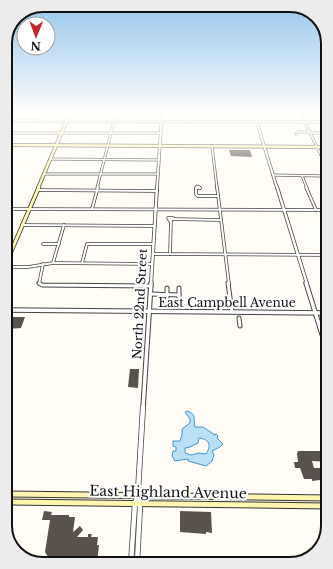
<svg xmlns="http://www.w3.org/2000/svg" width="333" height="569" font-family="'Libre Baskerville',serif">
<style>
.water{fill:#b9e0f7;stroke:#3f96cf;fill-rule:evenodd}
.building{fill:#5a524d}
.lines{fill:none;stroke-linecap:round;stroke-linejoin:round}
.minor-far2-casing{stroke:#444;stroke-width:3}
.minor-far1-casing{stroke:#444;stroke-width:3.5}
.minor-casing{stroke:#444;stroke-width:5}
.tertiary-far3-casing{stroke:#444;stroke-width:3.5}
.tertiary-far2-casing{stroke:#444;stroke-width:4}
.tertiary-far1-casing{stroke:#444;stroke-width:5.5}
.tertiary-casing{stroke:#444;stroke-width:6}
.secondary-far2-casing{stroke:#333;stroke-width:4}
.secondary-far1-casing{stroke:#333;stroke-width:4.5}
.secondary-casing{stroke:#333;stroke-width:7}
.minor-far2{stroke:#fff;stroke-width:1.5}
.minor-far1{stroke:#fff;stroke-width:2}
.minor{stroke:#fff;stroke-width:3}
.tertiary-far3{stroke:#fff;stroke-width:2}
.tertiary-far2{stroke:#fff;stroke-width:2.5}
.tertiary-far1{stroke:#fff;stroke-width:3.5}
.tertiary{stroke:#fff;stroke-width:4.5}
.secondary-far2{stroke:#fff6b0;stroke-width:2.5}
.secondary-far1{stroke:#fff6b0;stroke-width:3}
.secondary{stroke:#fff6b0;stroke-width:5}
.labels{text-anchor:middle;stroke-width:4;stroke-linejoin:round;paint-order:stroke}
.street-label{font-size:12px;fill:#111;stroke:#fff}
.near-street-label{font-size:14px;fill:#111;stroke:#fff}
.rim{fill:none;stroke:#111;stroke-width:2}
</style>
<rect width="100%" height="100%" fill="#fffdf5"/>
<path class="water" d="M187 411C197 414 193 418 195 427H203L215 435 216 434 218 436 217 438 223 444 220 447 212 451 214 455 212 461 206 466 188 461V459L175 461 172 456 173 451H176V447L173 446V441H180L182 435V429L190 423V419L185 412ZM199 438C209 439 212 445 206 454L199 453 191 455 185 453V448L190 447 198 443Z"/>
<g class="building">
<polygon points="229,150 250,150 252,157 231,156"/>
<polygon points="7,317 25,317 21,328 7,329"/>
<polygon points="130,369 139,369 138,388 128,387"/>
<polygon points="298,451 327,451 327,462 312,461 314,468 327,468 328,479 312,481 312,479 304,479 300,468 295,468 294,462 298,462 297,454"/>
<polygon points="44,511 52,512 51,515 69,515 69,517 75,517 73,532 80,526 83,530 77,537 88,537 88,534 92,534 91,537 98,537 97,545 99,545 97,563 52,564 45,552 50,520 42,520"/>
<polygon points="180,511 211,512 212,533 206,532 206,534 180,532"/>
</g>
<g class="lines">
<g class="minor-far2-casing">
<g id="minor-far2">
<polyline points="185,113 185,122"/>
<polyline points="300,113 325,163"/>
<polyline points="6,121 325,122"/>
<polyline points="6,133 160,133"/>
<polyline points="310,133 325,133"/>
<polyline points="296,134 298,132 309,132"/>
<polyline points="212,146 217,188"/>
<polyline points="50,159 159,160"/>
<polyline points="44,174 158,174"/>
<polyline points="273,175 325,176"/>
<polyline points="302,176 307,188"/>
<polyline points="97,188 116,113"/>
<polyline points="196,188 197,186 200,188"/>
</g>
</g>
<g class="minor-far1-casing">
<g id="minor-far1">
<polyline points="197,187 196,188 200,188 199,187"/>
<polyline points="217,187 229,284"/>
<polyline points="306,187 316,210"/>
<polyline points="196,188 196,194 198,196 218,196"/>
<polyline points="37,190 157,191"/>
<polyline points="6,209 326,210"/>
<polyline points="92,209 98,187"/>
<polyline points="170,221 168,218 173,218"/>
<polyline points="22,225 155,226"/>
<polyline points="326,231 324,231 326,236"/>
<polyline points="43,244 59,244"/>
<polyline points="153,254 326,255"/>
<polyline points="170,254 171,219 221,220"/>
<polyline points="53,263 64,225"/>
<polyline points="82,263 87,244 153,244"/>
<polyline points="7,267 28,267 53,263 152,264"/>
<polyline points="39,284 43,264"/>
</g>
</g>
<g class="minor-casing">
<g id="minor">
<polyline points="39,283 42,285 151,286"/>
<polyline points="228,283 232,312"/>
<polyline points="167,288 167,301"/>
<polyline points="179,288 179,301"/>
<polyline points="151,294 179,295"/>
<polyline points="239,318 240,326"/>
</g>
</g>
<g class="tertiary-far3-casing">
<g id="tertiary-far3">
<polyline points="254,113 277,188"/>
<polyline points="157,188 162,113"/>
</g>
</g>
<g class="tertiary-far2-casing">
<g id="tertiary-far2">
<polyline points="277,187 307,284"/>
<polyline points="151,284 157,187"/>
</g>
</g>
<g class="tertiary-far1-casing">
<g id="tertiary-far1">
<polyline points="306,283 327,350"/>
<polyline points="7,310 326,313"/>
<polyline points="143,408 151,283"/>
</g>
</g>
<g class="tertiary-casing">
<g id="tertiary">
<polyline points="131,563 135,503 138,496"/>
<polyline points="137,563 140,507 138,491 143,407"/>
</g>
</g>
<g class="secondary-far2-casing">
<g id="secondary-far2">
<polyline points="6,145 325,147"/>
<polyline points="38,188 70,113"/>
</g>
</g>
<g class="secondary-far1-casing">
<polyline id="secondary-far1" points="7,261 39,187"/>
</g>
<g class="secondary-casing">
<g id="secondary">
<polyline points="8,494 328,498"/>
<polyline points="9,502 328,506"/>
</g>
</g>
<use href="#minor-far2" class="minor-far2"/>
<use href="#minor-far1" class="minor-far1"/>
<use href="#minor" class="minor"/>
<use href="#tertiary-far3" class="tertiary-far3"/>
<use href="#tertiary-far2" class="tertiary-far2"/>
<use href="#tertiary-far1" class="tertiary-far1"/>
<use href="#tertiary" class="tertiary"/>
<use href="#secondary-far2" class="secondary-far2"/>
<use href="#secondary-far1" class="secondary-far1"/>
<use href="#secondary" class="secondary"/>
</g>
<linearGradient id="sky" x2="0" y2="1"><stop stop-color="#95c6ee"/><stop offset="0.59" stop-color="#fffefa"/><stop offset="1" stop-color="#fffefa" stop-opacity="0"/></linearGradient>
<rect width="333" height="193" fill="url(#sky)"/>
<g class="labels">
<g class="street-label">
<text x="227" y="307">East Campbell Avenue</text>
<text transform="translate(140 304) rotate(-87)" y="4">North 22nd Street</text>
</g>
<g class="near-street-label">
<text transform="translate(168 492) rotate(1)" y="5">East Highland Avenue</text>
</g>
</g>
<path d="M0 0H333V569H0ZM43 12H290A31 31 0 0 1 321 43V526A31 31 0 0 1 290 557H43A31 31 0 0 1 12 526V43A31 31 0 0 1 43 12Z" fill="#ececec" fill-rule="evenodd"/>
<path class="rim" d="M43 12H290A31 31 0 0 1 321 43V526A31 31 0 0 1 290 557H43A31 31 0 0 1 12 526V43A31 31 0 0 1 43 12Z"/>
<g transform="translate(36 36) rotate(181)"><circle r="19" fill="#ffffff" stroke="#a0a0a0"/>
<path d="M0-3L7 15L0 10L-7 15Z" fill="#c4262e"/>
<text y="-6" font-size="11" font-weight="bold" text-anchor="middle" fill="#111111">N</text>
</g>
</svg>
